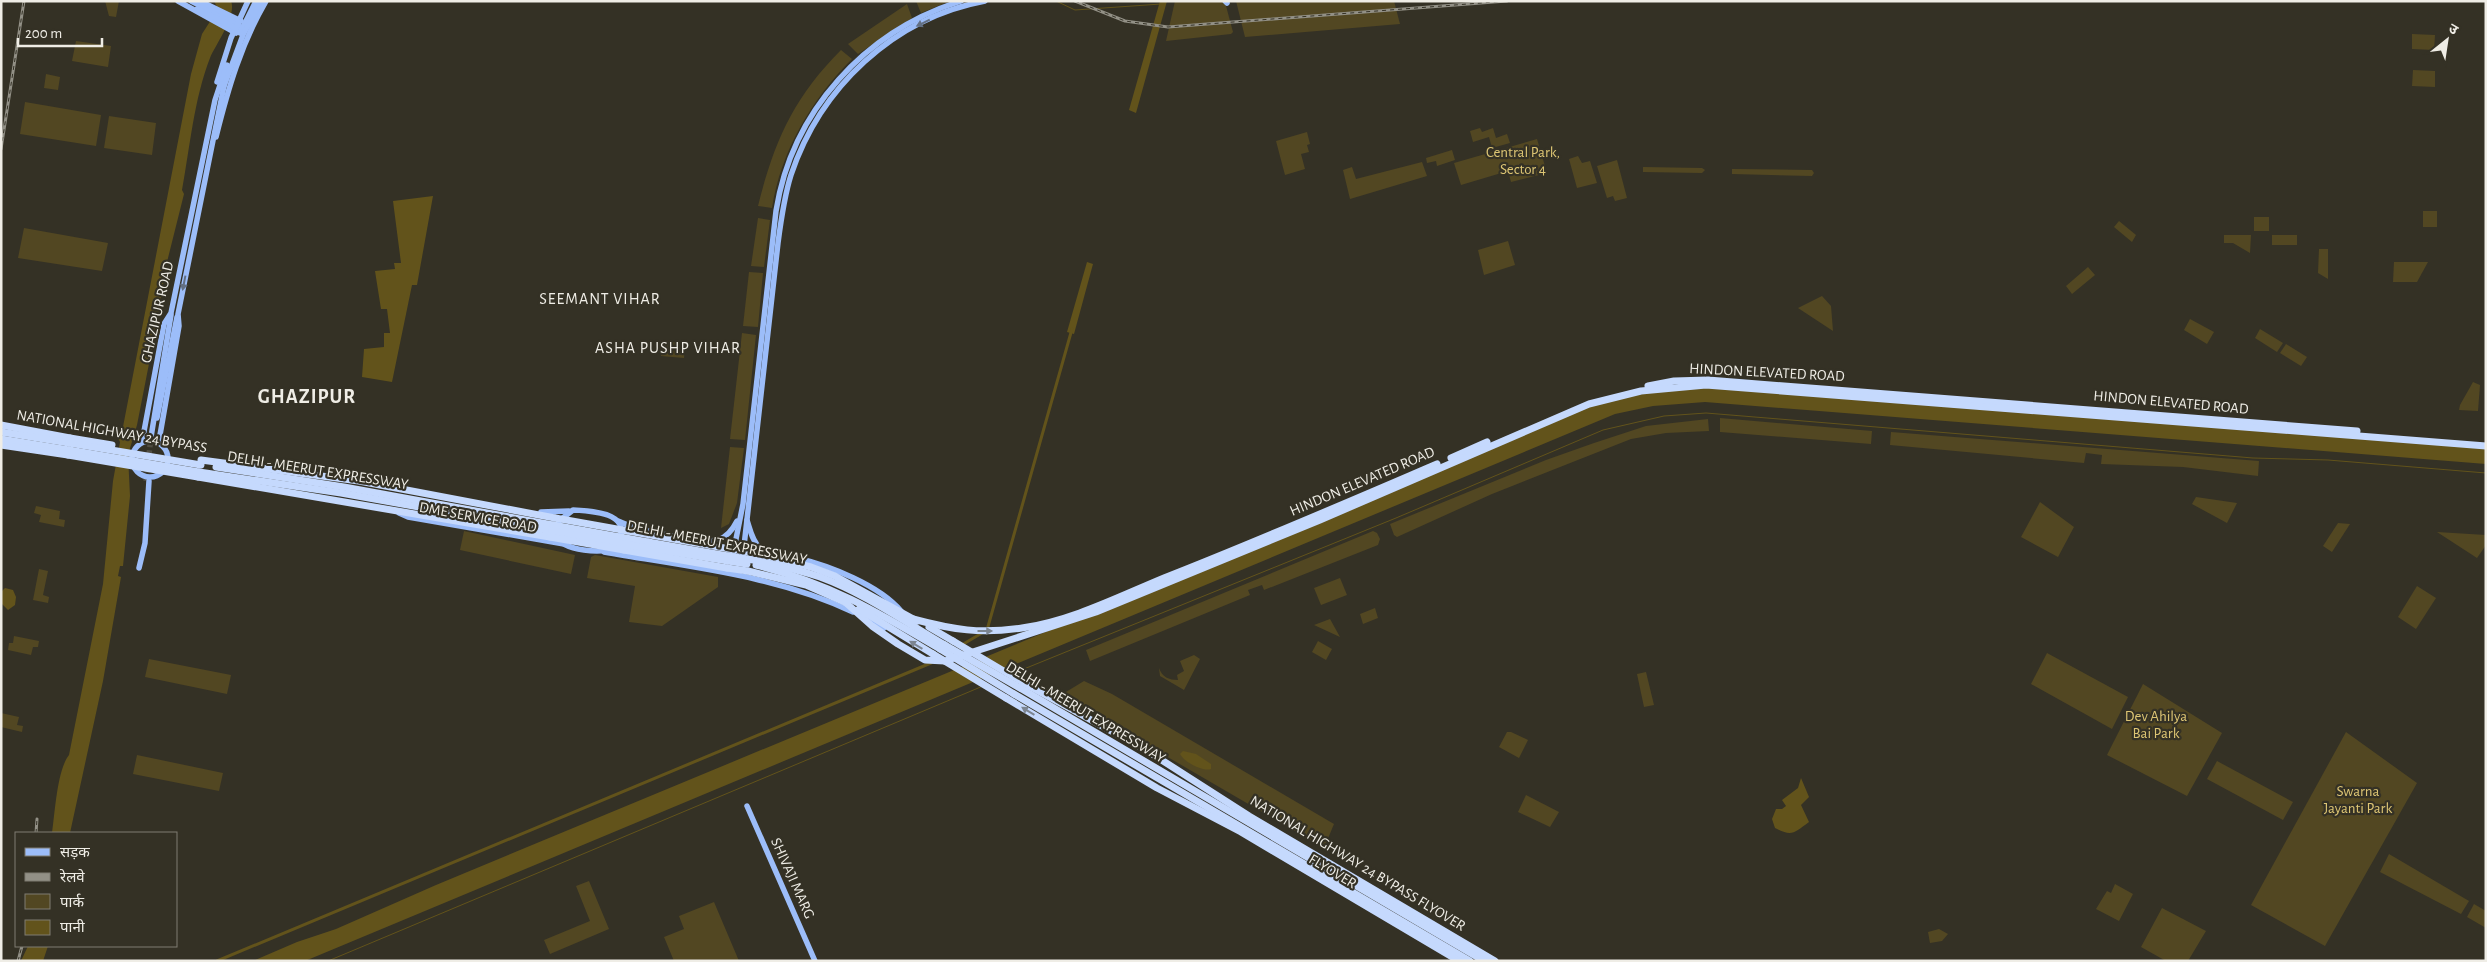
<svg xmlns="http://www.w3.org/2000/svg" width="2487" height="962" font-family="'Alegreya Sans','Noto Sans Devanagari',sans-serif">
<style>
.green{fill:#524722}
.water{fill:#62531b}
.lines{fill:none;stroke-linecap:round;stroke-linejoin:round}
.stream{stroke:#62531b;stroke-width:1}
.canal{stroke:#62531b;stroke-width:3}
.major-tunnel{stroke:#504d42;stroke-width:5.5;stroke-dasharray:5.5 3;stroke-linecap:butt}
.major{stroke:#9cbdf9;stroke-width:5.5}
.highway{stroke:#c5d9fd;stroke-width:7}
.rail-casing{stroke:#929086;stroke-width:3}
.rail{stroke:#343125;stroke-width:1;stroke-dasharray:4;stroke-linecap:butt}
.major-bridge{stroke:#9cbdf9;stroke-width:5.5}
.highway-bridge{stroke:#c5d9fd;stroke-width:7}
.oneway{fill:#637084}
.oneway2{fill:#7c8591}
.labels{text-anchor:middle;stroke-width:4.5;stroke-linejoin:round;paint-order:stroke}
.park-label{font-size:15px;fill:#dec674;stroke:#343125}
.street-label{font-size:15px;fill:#efede6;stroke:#343125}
.neighbourhood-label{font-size:16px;letter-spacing:1px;fill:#efede6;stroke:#343125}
.district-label{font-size:20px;font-weight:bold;letter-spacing:1px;fill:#efede6;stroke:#343125}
</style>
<rect width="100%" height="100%" fill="#343125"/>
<g class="green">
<polygon points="105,1 119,1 116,17 109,16"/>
<polygon points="916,1 950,1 921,13"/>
<polygon points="1175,1 1222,1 1226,6 1233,32 1231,34 1166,41"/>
<polygon points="1236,1 1394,1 1400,24 1245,37"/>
<polygon points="907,4 912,18 858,54 848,44"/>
<polygon points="2412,34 2435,35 2434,50 2412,49"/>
<polygon points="76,41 111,46 108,67 72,61"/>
<path d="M841 50 852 59C811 100 781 151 772 208L758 206C774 142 793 98 841 50Z"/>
<polygon points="2413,70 2435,71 2435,87 2412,86"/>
<polygon points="46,74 60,77 58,90 44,88"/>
<polygon points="25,102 101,115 96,146 20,134"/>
<polygon points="109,116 156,123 152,155 104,148"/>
<polygon points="1480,128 1482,132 1493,128 1496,138 1507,134 1510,143 1492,148 1489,137 1473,142 1470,131"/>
<polygon points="1307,132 1310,144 1307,145 1309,152 1301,154 1305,169 1285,175 1276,141"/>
<polygon points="1537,139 1547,173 1511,182 1508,171 1461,185 1454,163"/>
<polygon points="1452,150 1455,160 1437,166 1436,161 1427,163 1426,158"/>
<polygon points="1578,156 1582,163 1590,161 1597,183 1577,188 1569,159"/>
<polygon points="1617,160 1627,198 1615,201 1613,196 1607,198 1597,166"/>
<polygon points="1422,162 1427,176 1350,199 1343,170 1352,167 1356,179"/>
<polygon points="1643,167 1702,168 1705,170 1702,173 1643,172"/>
<polygon points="1732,169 1812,170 1814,173 1812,176 1732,174"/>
<rect x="2423" y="211" width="14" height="16"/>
<rect x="2254" y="217" width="15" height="14"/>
<polygon points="758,218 770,220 764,267 751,266"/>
<polygon points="2119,221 2136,235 2132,242 2114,227"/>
<polygon points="24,228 108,243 102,271 18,258"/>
<polygon points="2224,235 2251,235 2250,253 2233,243 2224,243"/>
<rect x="2272" y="235" width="25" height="10"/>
<polygon points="1508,241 1515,265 1484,275 1478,250"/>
<polygon points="2319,249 2328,249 2328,279 2318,273"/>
<polygon points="2394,262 2428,262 2417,282 2393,282"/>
<polygon points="2088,267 2095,275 2072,294 2066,286"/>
<polygon points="749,272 763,273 758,327 743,326"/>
<polygon points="1822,296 1831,306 1833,331 1798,308"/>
<polygon points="2190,319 2214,332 2207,344 2184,330"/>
<polygon points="2260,329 2283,343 2277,352 2255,338"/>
<polygon points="742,333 756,335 745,440 730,439"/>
<polygon points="663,341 685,343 684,358 661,356"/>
<polygon points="2286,344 2307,357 2301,366 2280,353"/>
<polygon points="2473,382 2480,385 2478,411 2459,410 2460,405"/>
<polygon points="1720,418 1872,431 1871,444 1720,432"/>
<polygon points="1708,419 1709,431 1666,433 1631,439 1492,494 1397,537 1394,535 1390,524 1546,460 1594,443 1646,426"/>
<polygon points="1891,432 2259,461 2258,476 2183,467 2101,464 2102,455 2086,453 2084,463 1890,445"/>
<polygon points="730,447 744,448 737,503 729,524 721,528"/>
<polygon points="2196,497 2237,503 2227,523 2192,504"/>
<polygon points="2040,502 2074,527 2058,557 2021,537"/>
<polygon points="36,506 60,511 59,519 65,520 64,527 39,522 41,515 34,513"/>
<polygon points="2338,523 2350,524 2332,552 2323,546"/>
<polygon points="464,531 575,555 571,574 460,550"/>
<polygon points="1373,531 1377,533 1380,539 1378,545 1264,590 1262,585 1248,590 1250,595 1090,661 1086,650"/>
<polygon points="2437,532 2486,535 2486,545 2477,558"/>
<polygon points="595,555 718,577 718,587 662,626 629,622 635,586 587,578 591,557"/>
<polygon points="39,569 48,571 43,595 49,597 48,603 33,600"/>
<polygon points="1340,578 1347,595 1321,605 1314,588"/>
<polygon points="2417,586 2436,598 2416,629 2398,617"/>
<polygon points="1375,608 1378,618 1363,624 1360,614"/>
<polygon points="1330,619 1340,637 1314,625"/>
<polygon points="14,636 39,641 38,647 33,647 31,655 8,650 9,643 13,643"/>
<polygon points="1318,641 1332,649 1326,660 1312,652"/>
<polygon points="2047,653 2128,697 2112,729 2031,684"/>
<path d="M1194 655 1200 659 1184 690 1160 676 1159 668C1162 677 1169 680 1178 680L1177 675 1184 671 1180 661Z"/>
<polygon points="149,659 231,675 227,694 145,677"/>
<polygon points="1646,672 1654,705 1644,707 1637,674"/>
<polygon points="1084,681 1112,694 1334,824 1324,848 1061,695"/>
<polygon points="2143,684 2222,733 2187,796 2107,755"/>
<polygon points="1,713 19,717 17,725 23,726 22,732 1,727"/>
<polygon points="1507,732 1511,732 1528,740 1519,758 1499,747"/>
<polygon points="2346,732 2417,783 2325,946 2251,905"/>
<polygon points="137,755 223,773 219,791 133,774"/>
<polygon points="2217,761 2293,802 2283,820 2207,779"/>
<polygon points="1526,795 1559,812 1550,827 1518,812"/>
<polygon points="2389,854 2469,901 2461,914 2380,872"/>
<polygon points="589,881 609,929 550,954 544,940 590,921 576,886"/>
<polygon points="2115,884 2133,894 2119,921 2096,909 2107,891 2111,893"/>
<polygon points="714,902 739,961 674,961 664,937 684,929 679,916"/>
<polygon points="2474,904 2486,911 2486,928 2467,917"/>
<polygon points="2162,908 2206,931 2188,961 2166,961 2141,947"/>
<polygon points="1939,929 1948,934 1942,941 1930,943 1928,932"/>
</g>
<g class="water">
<path d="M214 1H231C237 15 216 44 210 58 194 99 190 147 182 190L184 194 166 266 156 328 137 425 128 455 130 496 123 566H120L118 576 121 577 103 681 70 833H52C55 813 57 770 69 755L103 584 113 481 120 442 116 434 122 432 191 74 202 34 218 9Z"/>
<polygon points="1160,1 1167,1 1136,113 1129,110"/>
<polygon points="433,196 417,285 412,285 392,382 362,377 364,349 384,347 384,333 390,333 387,309 381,309 375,271 395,269 394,263 401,263 393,201"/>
<polygon points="1087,262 1093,264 1074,334 1067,332"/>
<polygon points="1698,383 2486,447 2486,464 1705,402 1653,406 1615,414 305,961 253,961 297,942 336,929 436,885 1243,550 1572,408"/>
<polygon points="5,588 13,590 16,597 15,605 8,610 1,603 1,592"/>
<path d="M1183 751 1196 754 1211 764V769C1203 772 1184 762 1180 754Z"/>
<path d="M1801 778 1809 797 1801 805 1809 822C1794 833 1792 837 1775 828L1772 819 1776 809H1782L1786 806 1782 800 1798 788Z"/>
<polygon points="28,946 48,946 43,961 21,961"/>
</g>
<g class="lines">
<g class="stream">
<polyline points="1056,1 1075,10 1161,4"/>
<polyline points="1014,673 1396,518 1603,430 1664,416 1706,413 2253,458 2328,460 2486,473"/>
<polyline points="328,961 983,686"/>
</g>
<g class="canal">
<polyline points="960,646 987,630 1072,329"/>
<polyline points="217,961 931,663"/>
</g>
<polyline class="major-tunnel" points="146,481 151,437"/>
<g class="major">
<polyline points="178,1 236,33"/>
<polyline points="191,1 239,25"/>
<polyline points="200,1 241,21"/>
<polyline points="1225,1 1227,3"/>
<polyline points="197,9 238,29"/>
<polyline points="217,82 231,38 248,1"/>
<path d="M216 137C228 89 241 44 266 1"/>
<polyline points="157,418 177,317"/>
<polyline points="151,437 171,315"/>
<circle cx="150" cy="459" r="18"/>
<polyline points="142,442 164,324 171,313 215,100 222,79"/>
<polyline points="163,446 160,435 179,326 178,314 224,86"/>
<path d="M573 510C597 511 637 514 615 548 604 554 562 551 558 537 556 532 558 526 559 521Z"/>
<polyline points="541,512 569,511"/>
<polyline points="399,513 408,517 564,544"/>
<path d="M747 520C750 529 752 541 760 548 768 555 786 555 797 558 830 566 879 585 901 611"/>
<path d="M618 521C634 529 701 544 718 540 727 537 733 529 737 521"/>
<path d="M604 552C689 567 775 575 853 612"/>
<path d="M733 554 743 504 776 211C792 111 865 31 961 1"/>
<path d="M743 555 778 243C781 220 784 197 791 175 820 88 893 18 985 1"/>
<polyline points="139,568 145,543 149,481"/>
<polyline points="866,618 884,628"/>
<polyline points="747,806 815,961"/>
</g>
<g class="highway">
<polyline points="1648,386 1674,381 1708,380 2357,431"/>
<polyline points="1,425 70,438"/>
<polyline points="1,432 69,443"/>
<polyline points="1,439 69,450"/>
<polyline points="1,445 68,455"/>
<polyline points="1451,458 1487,442"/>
<polyline points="201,460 359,481 555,518"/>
<polyline points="216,467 344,487 553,525"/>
<polyline points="199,472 341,493 552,531"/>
<polyline points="198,477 550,537"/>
<polyline points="628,531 730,549"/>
<polyline points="648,542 728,556"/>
<polyline points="647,548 728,561"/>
<polyline points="624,550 727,568"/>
<polyline points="750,552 811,567 835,576 917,621"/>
<path d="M748 559C773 564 796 569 820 577 864 593 905 622 945 645"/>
<path d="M756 565C829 583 876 611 940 649"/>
<polyline points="748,571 806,585 847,603"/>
<polyline points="845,602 872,626 898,644 925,660 945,661 1096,612 1320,520 1589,404 1641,391 1706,385 2486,446"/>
<polyline points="859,609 933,654"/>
<path d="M913 619C954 630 980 634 1022 628 1071 621 1118 597 1164 578 1256 542 1346 503 1437 464"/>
<polyline points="929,627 953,641"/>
<polyline points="1029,686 1146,750 1249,816 1495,961"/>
<polyline points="1020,688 1484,961"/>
<polyline points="1014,694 1470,961"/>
<polyline points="1006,698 1157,788 1241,832 1459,961"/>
</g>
<g class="rail-casing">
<g id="rail">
<polyline points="1075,1 1125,21 1168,27 1507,1"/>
<polyline points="1,149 24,1"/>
<polyline points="36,833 37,819"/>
<polyline points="18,961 22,946"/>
</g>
</g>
<use href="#rail" class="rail"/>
<g class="major-bridge">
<polyline points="240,33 256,1"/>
<polyline points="222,79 227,65"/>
<polyline points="224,86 243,35 261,1"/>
</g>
<g class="highway-bridge">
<polyline points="70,438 112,445"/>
<polyline points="69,443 201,465"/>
<polyline points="69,450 199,472"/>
<polyline points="68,455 198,477"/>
<polyline points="555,518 628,531"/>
<polyline points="553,525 648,542"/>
<polyline points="552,531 647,548"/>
<polyline points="550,537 624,550"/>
<polyline points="730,549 750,552"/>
<polyline points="728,556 748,559"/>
<polyline points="728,561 747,564"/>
<polyline points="727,568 748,571"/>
<polyline points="953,641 1029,686"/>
<polyline points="945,645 1020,688"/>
<polyline points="940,649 1014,694"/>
<polyline points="933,654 1006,698"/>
</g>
</g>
<defs><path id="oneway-solid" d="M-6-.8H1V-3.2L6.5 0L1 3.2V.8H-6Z" transform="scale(1.25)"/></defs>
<g class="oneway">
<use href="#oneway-solid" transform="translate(923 23) rotate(154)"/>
<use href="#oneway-solid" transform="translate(184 283) rotate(101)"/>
</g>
<g class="oneway2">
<use href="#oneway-solid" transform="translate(985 631)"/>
<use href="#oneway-solid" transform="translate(916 645) rotate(-149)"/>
<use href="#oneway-solid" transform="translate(1028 711) rotate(-149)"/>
</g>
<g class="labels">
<g class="park-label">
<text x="1523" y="157">Central Park,<tspan x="1523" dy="17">Sector 4</tspan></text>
<text x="2156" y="721">Dev Ahilya<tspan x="2156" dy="17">Bai Park</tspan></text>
<text x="2358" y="796">Swarna<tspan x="2358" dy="17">Jayanti Park</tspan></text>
</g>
<g class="street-label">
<text transform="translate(157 312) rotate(-77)" y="5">GHAZIPUR ROAD</text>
<text transform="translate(1767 372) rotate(3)" y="5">HINDON ELEVATED ROAD</text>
<text transform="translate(2171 402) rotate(5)" y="5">HINDON ELEVATED ROAD</text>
<text transform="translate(112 431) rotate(10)" y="5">NATIONAL HIGHWAY 24 BYPASS</text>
<text transform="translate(318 470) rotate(9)" y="5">DELHI - MEERUT EXPRESSWAY</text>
<text transform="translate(1362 481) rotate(-23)" y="5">HINDON ELEVATED ROAD</text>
<text transform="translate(478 517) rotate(10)" y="5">DME SERVICE ROAD</text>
<text transform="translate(717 542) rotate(11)" y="5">DELHI - MEERUT EXPRESSWAY</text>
<text transform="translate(1086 712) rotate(31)" y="5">DELHI - MEERUT EXPRESSWAY</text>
<text transform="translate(1358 863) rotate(31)" y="5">NATIONAL HIGHWAY 24 BYPASS FLYOVER</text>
<text transform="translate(1333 871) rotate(31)" y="5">FLYOVER</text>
<text transform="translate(793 878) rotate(66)" y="5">SHIVAJI MARG</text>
</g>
<g class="neighbourhood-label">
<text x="600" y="304">SEEMANT VIHAR</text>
<text x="668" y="353">ASHA PUSHP VIHAR</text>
</g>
<g class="district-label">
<text x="307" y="403">GHAZIPUR</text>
</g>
</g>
<rect width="2487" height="962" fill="none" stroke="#efede6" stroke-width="5"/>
<rect x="15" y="832" width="162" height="115" fill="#343125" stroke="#7f7c72"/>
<rect x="25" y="848" width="25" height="8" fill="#9cbdf9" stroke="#7f7c72"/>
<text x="60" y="857" font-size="15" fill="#efede6">सड़क</text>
<rect x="25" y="873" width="25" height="8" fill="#929086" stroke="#7f7c72"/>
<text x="60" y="882" font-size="15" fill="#efede6">रेलवे</text>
<rect x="25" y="894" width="25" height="15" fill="#524722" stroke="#7f7c72"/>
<text x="60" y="907" font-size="15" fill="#efede6">पार्क</text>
<rect x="25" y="920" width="25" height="15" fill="#62531b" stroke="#7f7c72"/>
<text x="60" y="932" font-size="15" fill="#efede6">पानी</text>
<g transform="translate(2447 40) rotate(30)" stroke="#343125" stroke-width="4" paint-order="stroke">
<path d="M0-4L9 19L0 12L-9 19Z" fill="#efede6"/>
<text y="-8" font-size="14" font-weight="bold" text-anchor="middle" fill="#efede6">उ</text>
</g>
<path d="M18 38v8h84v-8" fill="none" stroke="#efede6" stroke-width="2.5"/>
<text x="25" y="38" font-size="15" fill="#efede6" stroke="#343125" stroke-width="4" paint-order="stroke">200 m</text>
</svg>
